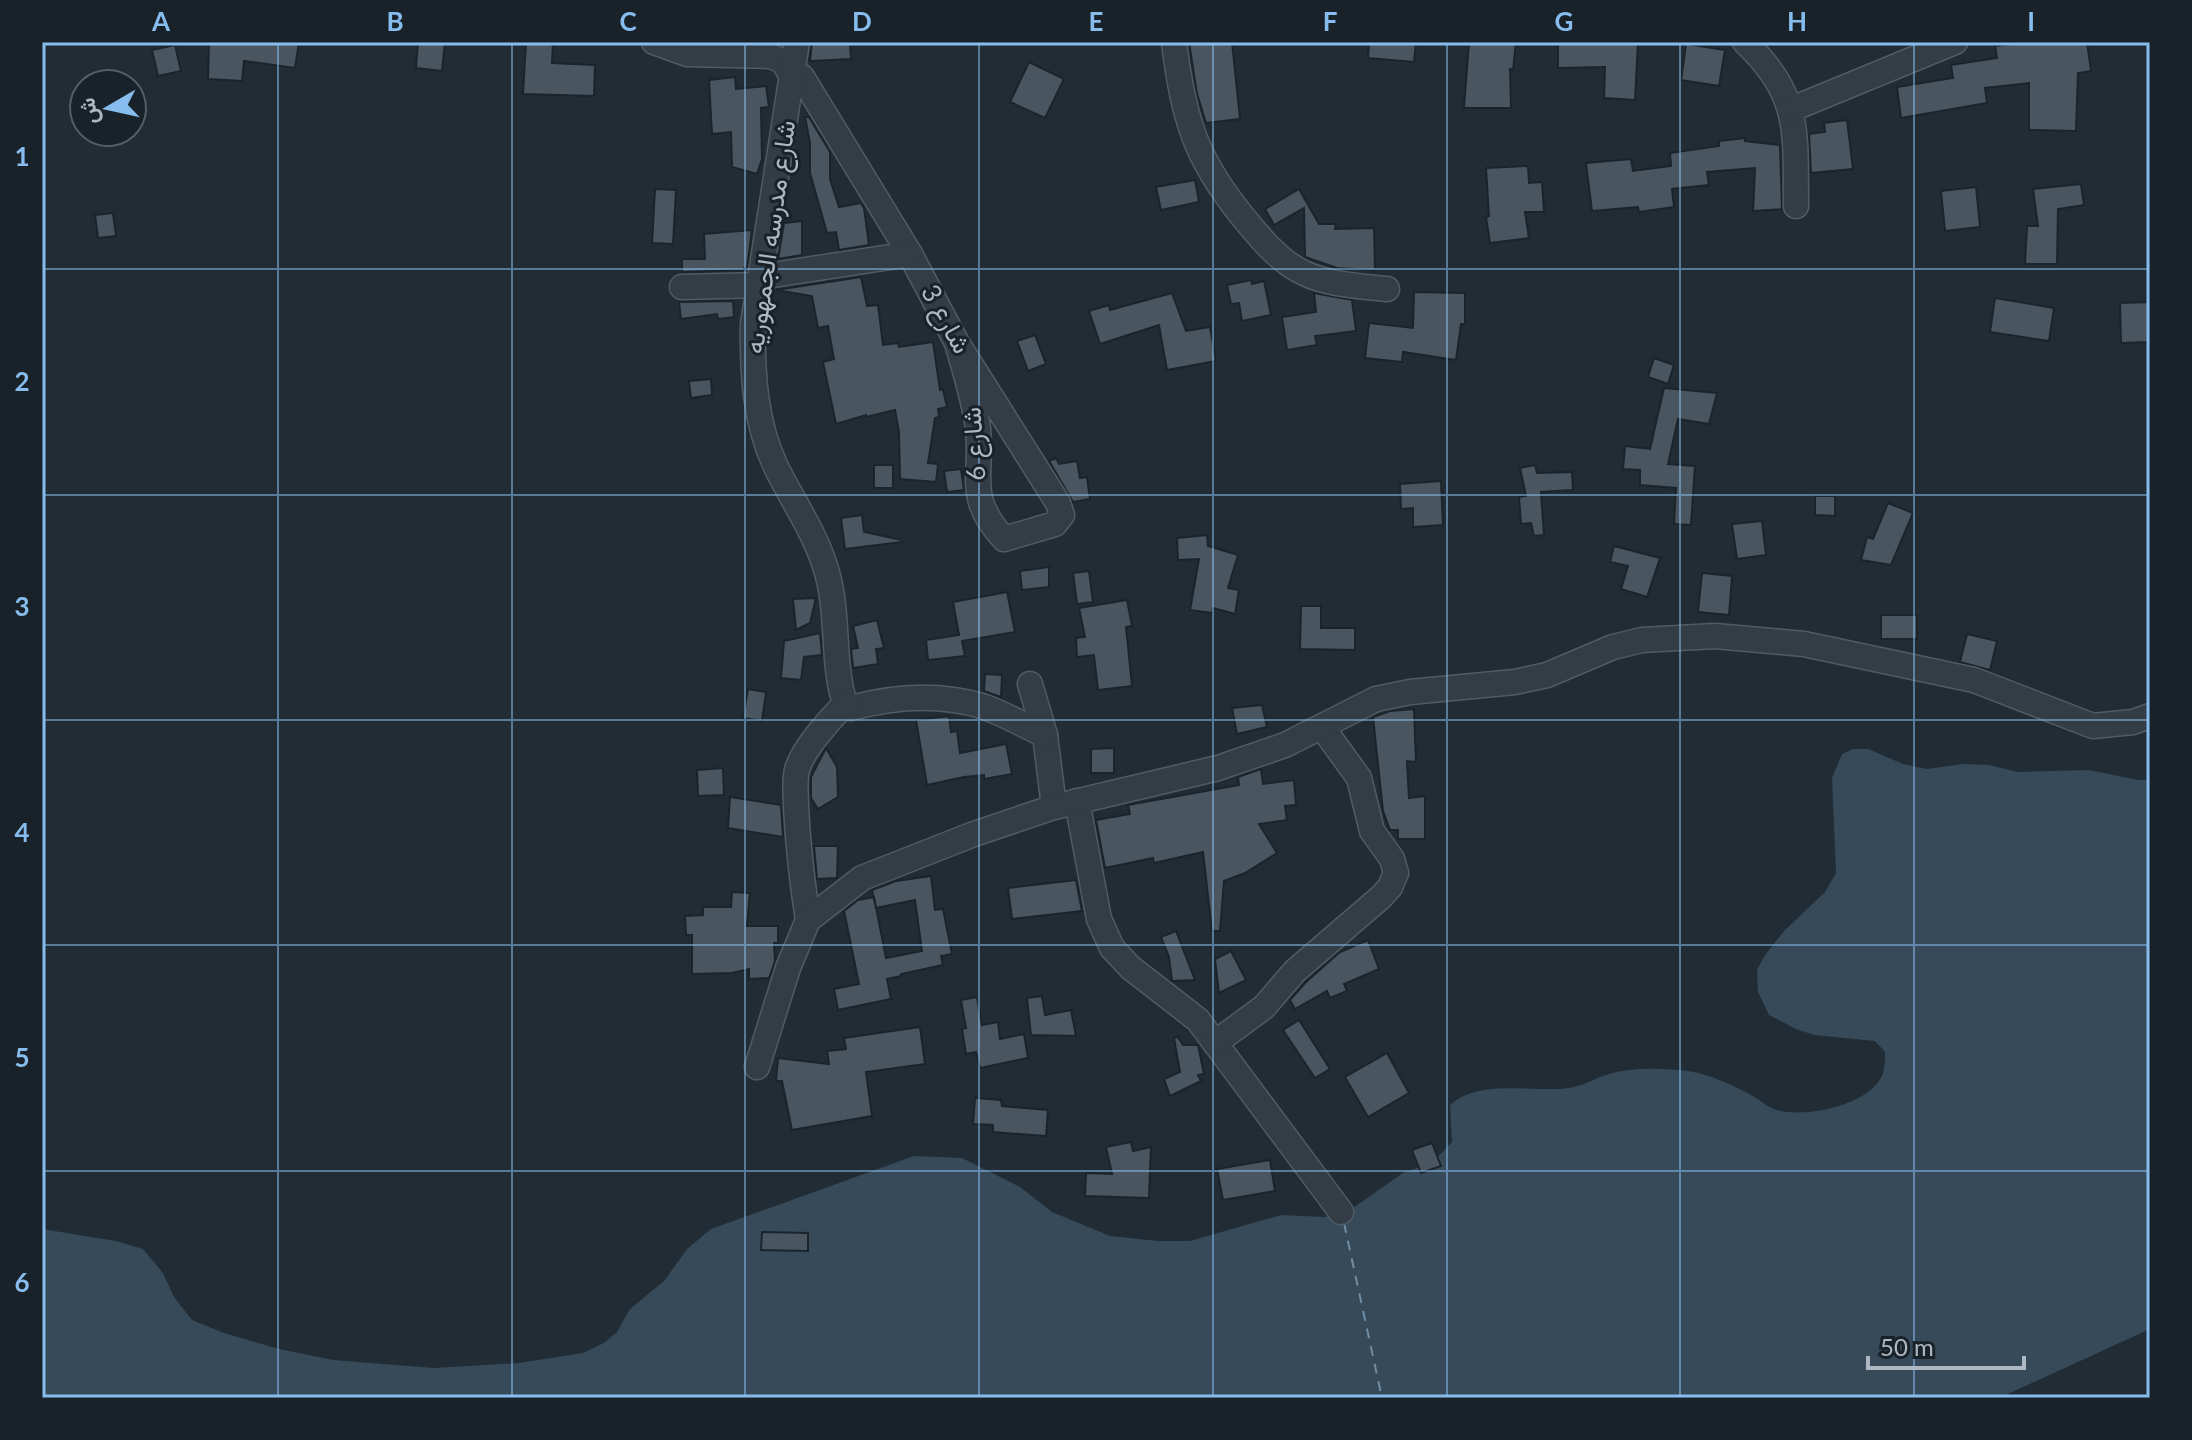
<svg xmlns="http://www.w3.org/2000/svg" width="2192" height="1440" font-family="Lato,Vazirmatn,sans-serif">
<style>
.water{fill:#364a5a}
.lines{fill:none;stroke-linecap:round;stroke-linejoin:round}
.ferry{stroke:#708da3;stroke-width:2;stroke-dasharray:10 8;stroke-linecap:butt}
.building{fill:#495660;stroke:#1c242b;stroke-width:2}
.minor-casing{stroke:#515b63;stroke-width:27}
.minor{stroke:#343d45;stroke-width:24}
.grid{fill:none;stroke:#87bdee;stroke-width:2;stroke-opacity:0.55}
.labels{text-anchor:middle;stroke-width:6;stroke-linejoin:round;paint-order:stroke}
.street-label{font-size:26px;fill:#aeb8c2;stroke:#1a2229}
.neatline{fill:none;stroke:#87bdee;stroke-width:3}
.grid-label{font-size:26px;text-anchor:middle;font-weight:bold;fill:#87bdee}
</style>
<rect width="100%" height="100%" fill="#212c34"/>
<path class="water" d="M1853 749H1868L1903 764 1927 769 1963 764 1989 765 2018 772 2089 770 2138 780H2150V1329L1999 1398H42V1229L116 1241 143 1249 163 1273 174 1297 192 1320 224 1333 279 1349 333 1360 434 1368 519 1363 583 1353 604 1343 617 1332 630 1309 664 1281 687 1249 711 1229 914 1156 962 1158 1020 1187 1052 1212 1110 1236 1158 1241H1190L1281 1215 1325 1217 1350 1210 1403 1173 1432 1163 1452 1142 1450 1105C1480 1078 1533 1093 1569 1088 1587 1085 1594 1078 1609 1074 1632 1067 1664 1068 1688 1071 1712 1075 1736 1086 1756 1098 1764 1103 1769 1108 1777 1110 1805 1118 1862 1106 1879 1081 1885 1073 1885 1062 1885 1052L1875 1041 1814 1035 1796 1029 1769 1015 1758 992 1757 970 1765 955 1784 931 1825 892 1836 873 1832 778 1842 754Z"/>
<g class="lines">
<polyline class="ferry" points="1344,1223 1382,1398"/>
</g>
<g class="building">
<polygon points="209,42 299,42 295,68 244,61 242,81 208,79"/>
<polygon points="418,42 445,42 442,71 416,68"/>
<polygon points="526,42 553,42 552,63 595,65 594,96 523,94"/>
<polygon points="812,42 850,42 851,59 810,61"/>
<polygon points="1189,42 1232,42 1240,119 1206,123 1197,94"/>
<polygon points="1369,42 1416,42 1414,62 1368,58"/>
<polygon points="1469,42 1516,42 1513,70 1510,69 1511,108 1464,108"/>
<polygon points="1558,42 1638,42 1635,100 1604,98 1605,67 1558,68"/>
<polygon points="2027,42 2087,42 2091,71 2078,73 2076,131 2029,130 2029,83 1985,88 1987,103 1901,118 1897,87 1953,78 1951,65 1997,58 1995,46"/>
<polygon points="1686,44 1725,50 1719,86 1681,80"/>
<polygon points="175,45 181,71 158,76 152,50"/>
<polygon points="1029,62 1064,79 1045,118 1010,102"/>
<polygon points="735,77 736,89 766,86 769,107 761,108 762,159 757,174 732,167 731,132 712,134 709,80"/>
<polygon points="805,117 809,117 830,152 830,179 839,207 861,203 864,208 869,245 839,250 836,232 827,233 810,173 810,143"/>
<polygon points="1847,120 1853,169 1811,173 1809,134 1825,132 1824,123"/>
<polygon points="1745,138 1745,141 1780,145 1782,209 1753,211 1755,168 1707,172 1709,185 1672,189 1674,207 1639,212 1638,207 1592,211 1586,163 1631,159 1633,171 1671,166 1670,153 1719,146 1719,141"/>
<polygon points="1528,166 1529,183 1542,182 1544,212 1525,212 1529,238 1490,243 1486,217 1489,216 1486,168"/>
<polygon points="1195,180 1199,202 1161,210 1156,187"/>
<polygon points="2081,184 2084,205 2058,209 2057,264 2025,264 2027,226 2038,226 2033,189"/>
<polygon points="1976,187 1980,227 1945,231 1941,191"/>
<polygon points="655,189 676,190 673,244 652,243"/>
<polygon points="1299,189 1319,224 1336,224 1335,229 1374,228 1375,270 1337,268 1305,257 1304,208 1274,225 1265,209"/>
<polygon points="113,213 116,236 98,238 95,215"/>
<polygon points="802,221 802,255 778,259 784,223"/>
<polygon points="752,230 747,268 744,268 744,270 682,272 682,259 705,259 704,234"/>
<polygon points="861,277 867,306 878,305 883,345 898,343 899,347 933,342 940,390 943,389 947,407 938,409 939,417 935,418 928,463 938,464 936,482 900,479 899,432 895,410 866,417 866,415 836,424 823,362 834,359 828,326 818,328 812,296 776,290"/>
<polygon points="1251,280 1252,284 1264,281 1271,315 1242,321 1239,303 1231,304 1227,285"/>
<polygon points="1414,292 1465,293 1465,324 1461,324 1456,360 1403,352 1402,362 1365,358 1369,323 1413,328"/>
<polygon points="1172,293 1186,331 1210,327 1216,361 1167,370 1159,325 1100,344 1089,311 1109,305 1110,310"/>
<polygon points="1314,293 1352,300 1356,331 1315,336 1317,345 1287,350 1282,317 1316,312"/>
<polygon points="1995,298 2054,308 2049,341 1990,332"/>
<polygon points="733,301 734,317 718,319 717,314 681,319 679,302"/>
<polygon points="2150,302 2150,342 2121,343 2120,303"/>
<polygon points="1035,335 1046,364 1028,371 1017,341"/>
<polygon points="1654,358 1674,365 1668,384 1648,377"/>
<polygon points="711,379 712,395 691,398 689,381"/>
<polygon points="1664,388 1717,393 1709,424 1678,419 1668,464 1695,466 1691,525 1674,524 1676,488 1640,485 1640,470 1623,469 1625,446 1650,449"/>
<polygon points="1056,458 1059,464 1077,461 1080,478 1087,477 1090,499 1073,502 1049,461"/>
<rect x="874" y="465" width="19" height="23"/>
<polygon points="1535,465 1537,473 1572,472 1573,490 1541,492 1544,535 1534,536 1531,523 1521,524 1519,497 1526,496 1520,468"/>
<polygon points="961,469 964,490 947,492 944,471"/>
<polygon points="1441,481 1443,525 1413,527 1413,508 1401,509 1400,484"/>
<polygon points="1815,496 1835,496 1835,516 1815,515"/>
<polygon points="1888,503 1913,513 1891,565 1861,560 1867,537 1873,539"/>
<polygon points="862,515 864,532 902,540 902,542 845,549 841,518"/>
<polygon points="1762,521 1766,555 1737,559 1732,524"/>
<polygon points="1207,535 1208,546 1238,555 1228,588 1239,590 1235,614 1213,608 1212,613 1190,610 1199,559 1178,560 1177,538"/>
<polygon points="1614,546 1660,558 1647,597 1621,589 1628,566 1610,562"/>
<polygon points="1049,567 1049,587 1022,590 1020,571"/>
<polygon points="1089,571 1093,602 1077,604 1073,573"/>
<polygon points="1702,573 1732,576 1729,615 1698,612"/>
<polygon points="1007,592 1015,632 962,641 965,656 928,660 926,640 959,635 953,602"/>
<polygon points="816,598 810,623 796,630 793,599"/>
<polygon points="1127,600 1132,626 1126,627 1132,686 1098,690 1094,655 1077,657 1076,638 1085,637 1079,608"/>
<polygon points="1301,606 1321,606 1321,628 1355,628 1355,650 1300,649"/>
<rect x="1881" y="615" width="36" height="24"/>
<polygon points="877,620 884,648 876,649 878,664 853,668 851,649 858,648 853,626"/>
<polygon points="820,633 822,655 804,657 801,680 781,678 784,641"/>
<polygon points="1967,634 1997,641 1990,670 1960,662"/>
<polygon points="985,674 1002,675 1001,697 984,691"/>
<polygon points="748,689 766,692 762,721 743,718"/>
<polygon points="1262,705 1267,727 1237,734 1232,708"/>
<polygon points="1414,709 1416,762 1407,761 1409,798 1425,796 1425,839 1398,839 1398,830 1390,830 1383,811 1373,717 1390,711"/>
<polygon points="949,716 951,732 957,731 960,753 1006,744 1012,774 984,779 984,775 964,777 927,785 916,720"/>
<polygon points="826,748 837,767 838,797 818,809 811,798 811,777"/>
<polygon points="1114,748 1114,773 1091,773 1091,749"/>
<polygon points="723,768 724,795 698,796 697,770"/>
<polygon points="1261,769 1263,784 1294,780 1296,805 1285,806 1287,820 1259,824 1277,853 1245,873 1224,881 1220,931 1212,931 1203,852 1154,863 1153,858 1105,868 1096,820 1130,814 1128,805 1239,785 1238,777"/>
<polygon points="730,797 781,805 783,837 728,828"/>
<polygon points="814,846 838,846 837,878 817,879"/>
<polygon points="931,876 935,910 943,909 952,954 941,956 943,965 901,974 901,976 887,979 891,999 838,1010 834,989 859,984 844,911 858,900 874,897 886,958 922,951 915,900 876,908 872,890 896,881"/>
<polygon points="1076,880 1082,911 1012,919 1008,888"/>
<polygon points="732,892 750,893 747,926 778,926 778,943 774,943 775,961 769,978 749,979 749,969 732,973 692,974 692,935 686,935 685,916 703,915 703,907 731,907"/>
<polygon points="1176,931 1195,980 1172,981 1169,957 1161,937"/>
<polygon points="1368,940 1379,969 1344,984 1347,991 1330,998 1327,991 1295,1009 1290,1000 1306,982 1340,952"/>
<polygon points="1231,951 1246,980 1219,993 1215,959"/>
<polygon points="1042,996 1045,1015 1071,1010 1076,1036 1031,1035 1027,998"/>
<polygon points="977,997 982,1025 998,1022 1000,1039 1024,1034 1028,1058 980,1068 976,1052 966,1054 962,1029 966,1028 961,1000"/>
<polygon points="1299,1020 1330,1069 1315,1078 1283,1030"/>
<polygon points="920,1027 925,1064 866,1072 872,1116 792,1130 782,1081 776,1081 778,1058 829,1064 827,1051 846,1049 844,1038"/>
<polygon points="1178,1037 1183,1045 1198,1045 1204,1074 1198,1075 1201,1081 1170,1096 1164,1079 1180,1072 1174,1038"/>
<polygon points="1387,1053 1409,1093 1368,1117 1345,1077"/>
<polygon points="975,1098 1001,1100 1002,1106 1048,1110 1046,1136 993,1132 993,1125 973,1124"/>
<polygon points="1131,1142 1133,1151 1151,1147 1149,1198 1085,1196 1086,1173 1112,1174 1106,1147"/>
<polygon points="1432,1143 1441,1166 1421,1173 1412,1150"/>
<polygon points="1270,1160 1275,1191 1223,1200 1217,1169"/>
<polygon points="762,1232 808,1233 808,1251 761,1250"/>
</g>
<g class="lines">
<g class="minor-casing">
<g id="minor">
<path d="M654 42 687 54 770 56 783 61 791 75 802 77 910 254 957 343 1058 503 1062 515 1055 524 1004 539C965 496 983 478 978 428 974 399 965 371 957 343"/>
<path d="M797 42 753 324C752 373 755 423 776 467 792 500 814 531 825 566 840 611 831 659 845 704"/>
<path d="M1174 42C1184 125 1198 165 1253 229 1267 246 1284 264 1304 273 1329 285 1360 286 1387 289"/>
<path d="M1745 42C1802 96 1795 133 1796 206"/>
<polyline points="1792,109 1955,42"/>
<polyline points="760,277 910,254"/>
<polyline points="682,287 759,285"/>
<polyline points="1030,684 1045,735 1054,807"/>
<path d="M845 704 851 708C895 696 938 693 982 706 1003 713 1025 726 1045 735"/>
<polyline points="1077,801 1099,919 1112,948 1131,968 1198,1020 1341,1212"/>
<path d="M808 920C802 882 798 845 796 807 796 795 794 782 797 770 802 750 830 719 845 704"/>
<polyline points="1215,1043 1264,1007 1295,971 1381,897 1390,887 1396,873 1392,859 1372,831 1359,778 1322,727"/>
<polyline points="757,1067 788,968 808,920 862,878 974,834 1054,807 1218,768 1285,745 1376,699 1410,692 1515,682 1547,675 1613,647 1642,640 1715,636 1804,644 1974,680 2093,726 2133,722 2150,716"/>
</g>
</g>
<use href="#minor" class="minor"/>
</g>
<path class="grid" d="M278 42V1398M512 42V1398M745 42V1398M979 42V1398M1213 42V1398M1447 42V1398M1680 42V1398M1914 42V1398M42 269H2150M42 495H2150M42 720H2150M42 945H2150M42 1171H2150"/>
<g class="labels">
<g class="street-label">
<text transform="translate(770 237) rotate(-82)" y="9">شارع مدرسه الجمهوريه</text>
<text transform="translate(946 319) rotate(61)" y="9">شارع 3</text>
<text transform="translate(974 444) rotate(-94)" y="9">شارع 6</text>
</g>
</g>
<rect width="2192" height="1440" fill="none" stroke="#1a2229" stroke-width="88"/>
<g transform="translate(108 108) rotate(261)"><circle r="38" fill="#1a2229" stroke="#555e66" stroke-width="2"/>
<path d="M0-6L14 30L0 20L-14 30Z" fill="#87bdee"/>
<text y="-12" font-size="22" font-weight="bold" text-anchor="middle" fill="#aeb8c2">ش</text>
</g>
<path d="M1868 1356v12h156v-12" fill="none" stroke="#aeb8c2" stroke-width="4"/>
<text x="1880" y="1356" font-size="24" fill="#aeb8c2" stroke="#1a2229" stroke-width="6" paint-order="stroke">50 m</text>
<rect x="44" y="44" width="2104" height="1352" class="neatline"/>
<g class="grid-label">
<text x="161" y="31">A</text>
<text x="395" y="31">B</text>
<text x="628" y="31">C</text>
<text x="862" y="31">D</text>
<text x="1096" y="31">E</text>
<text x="1330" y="31">F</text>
<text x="1564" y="31">G</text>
<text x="1797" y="31">H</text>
<text x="2031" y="31">I</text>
<text x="22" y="166">1</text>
<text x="22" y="391">2</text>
<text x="22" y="616">3</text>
<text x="22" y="842">4</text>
<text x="22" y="1067">5</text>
<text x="22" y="1292">6</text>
</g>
</svg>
